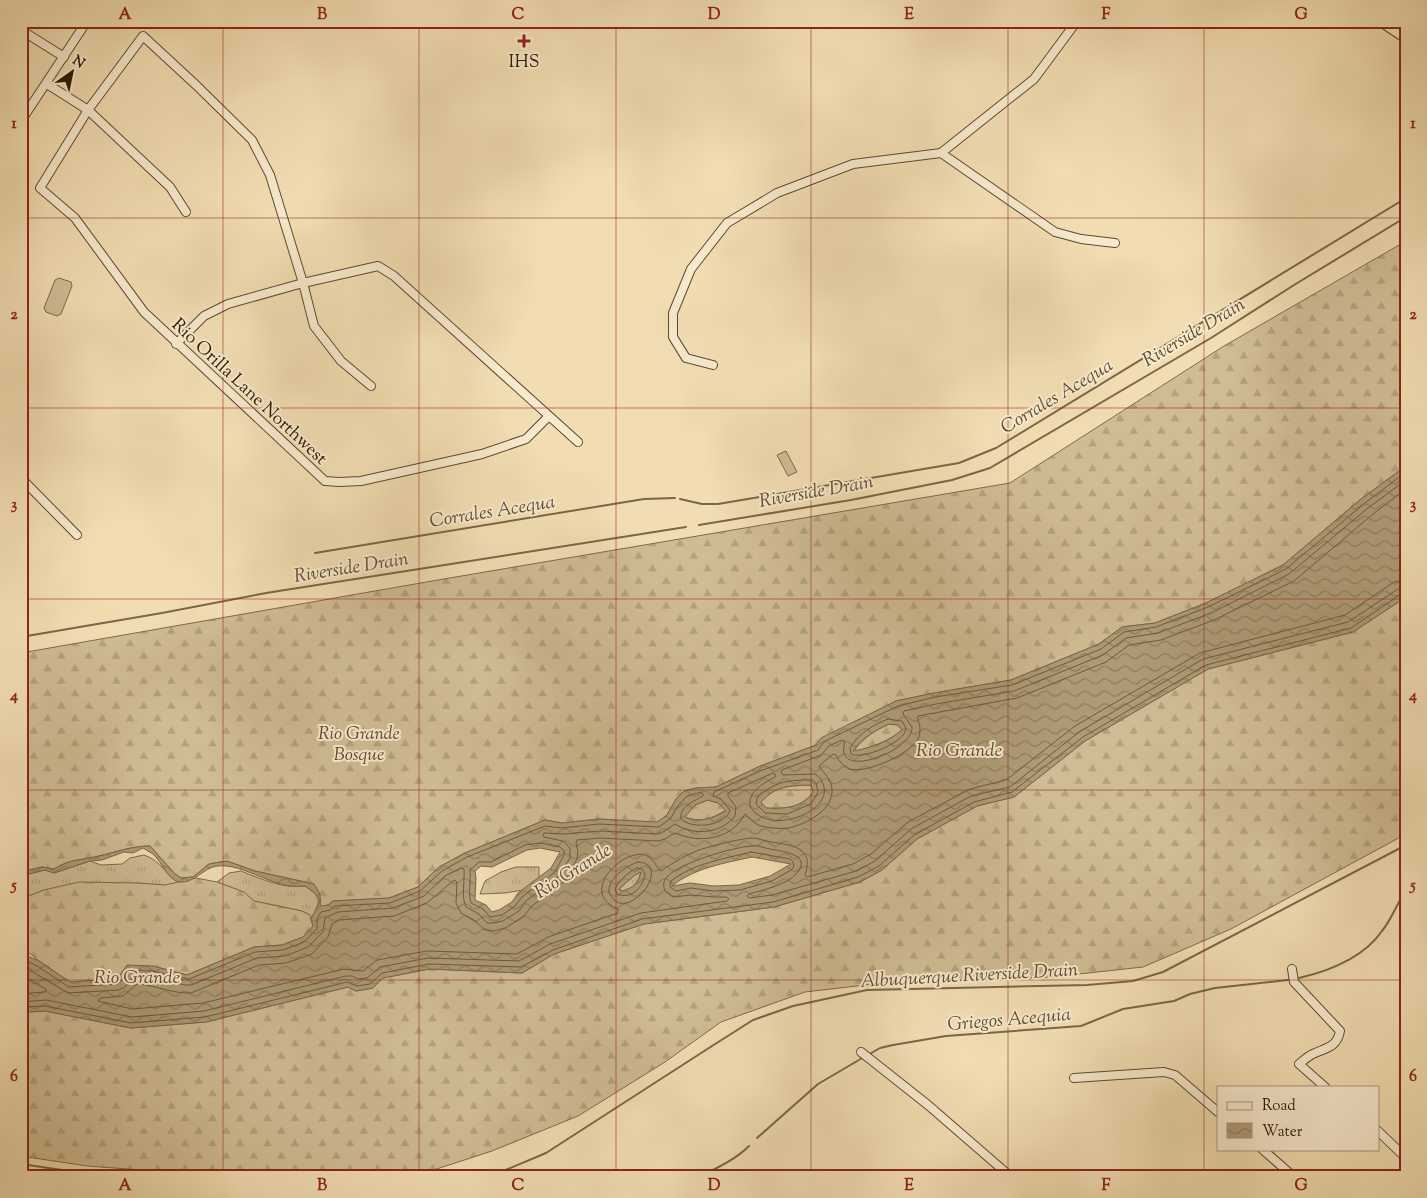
<svg xmlns="http://www.w3.org/2000/svg" width="1427" height="1198" font-family="'Sorts Mill Goudy',serif">
<style>
.grass{fill:url(#grass-tufts);stroke:#7e6a4b}
.forest{fill:url(#forest-firs);stroke:#7e6a4b}
.pitch{fill:#d0bc94;stroke:#7e6a4b}
.water{fill:url(#water-waves);stroke:#7a6648;fill-rule:evenodd}
.lines{fill:none;stroke-linecap:round;stroke-linejoin:round}
.shore{stroke:#6c5a3c;stroke-width:1}
.stream{stroke:#7a6648;stroke-width:2}
.minor-casing{stroke:#5d4a2e;stroke-width:10}
.minor{stroke:#f7e9cd;stroke-width:8}
.grid{fill:none;stroke:#8f2418;stroke-width:1;stroke-opacity:0.55}
.poi-dot{fill:#8f2418;stroke:#f7e9cd;stroke-width:2}
.labels{text-anchor:middle;stroke-width:4;stroke-linejoin:round;paint-order:stroke}
.poi-label{font-size:18px;fill:#2b1902;stroke:#f7e9cd}
.street-label{font-size:18px;fill:#2b1902;stroke:#f7e9cd}
.park-label{font-size:18px;font-style:italic;fill:#5d4a2e;stroke:#f7e9cd}
.water-label{font-size:19px;font-style:italic;fill:#5f4d30;stroke:#f7e9cd}
.neatline{fill:none;stroke:#8f2418;stroke-width:2}
.grid-label{font-size:16px;text-anchor:middle;font-weight:bold;fill:#8f2418}
</style>
<defs>
<pattern id="grass-tufts" width="24" height="20" patternUnits="userSpaceOnUse" patternTransform="scale(1.25)"><rect width="24" height="20" fill="#d0bc94"/><path d="M3 7l-1-3M5 7V3M7 7l1-3M15 17l-1-3M17 17v-4M19 17l1-3" fill="none" stroke="#b3a17e"/></pattern>
<pattern id="forest-firs" width="22" height="20" patternUnits="userSpaceOnUse" patternTransform="scale(1.25)"><rect width="22" height="20" fill="#d0bc94"/><path d="M5 1l3.5 6h-7zM16 11l3.5 6h-7z" fill="#b3a17e"/></pattern>
<pattern id="water-waves" width="16" height="10" patternUnits="userSpaceOnUse" patternTransform="scale(1.25)"><rect width="16" height="10" fill="#ae9a76"/><path d="M0 5q4-4 8 0t8 0" fill="none" stroke="#8e7d5f"/></pattern>
</defs>
<rect width="100%" height="100%" fill="#f2ddb2"/>
<filter id="stains"><feTurbulence type="fractalNoise" baseFrequency=".004" numOctaves="4"/><feColorMatrix values="0 0 0 0 .2 0 0 0 0 .09 0 0 0 0 .02 0 0 0 .5 -.17"/></filter>
<radialGradient id="worn" r=".72"><stop offset=".6" stop-color="#630" stop-opacity="0"/><stop offset="1" stop-color="#630" stop-opacity=".3"/></radialGradient>
<g class="grass">
<path d="M144 855C162 861 165 875 179 882L165 886 137 883 44 890 21 899V876L45 870 54 873 90 861 101 865 122 864 130 858Z"/>
<polygon points="516,867 539,867 539,878 523,890 505,893 480,894 485,881 501,872"/>
<path d="M241 871C261 879 283 889 305 886 324 899 320 901 311 919L310 915 302 911 254 901 243 892 217 882 229 873Z"/>
<path d="M641 872C638 883 634 888 622 891L619 889 635 875Z"/>
</g>
<g class="forest">
<path d="M1406 241V466L1361 499 1283 565 1206 603 1155 623 1122 627 1099 644 1011 680 934 693 896 701 816 745 758 767 716 787 696 788 684 791 676 799 667 815 657 823 599 819 562 823 545 820 465 853 439 867 418 887 389 898 333 901 328 905 322 907 320 905 321 900 314 884 255 871 227 861 209 864 193 877 181 878 175 874 150 846C132 846 116 852 99 856 80 861 72 858 54 869L42 867 21 872V653L432 581 1010 483 1224 346Z"/>
<polygon points="1406,597 1406,834 1231,929 1143,967 1051,977 874,984 805,992 721,1022 665,1062 578,1116 492,1151 412,1177 215,1177 197,1174 87,1166 21,1156 21,1014 27,1012 45,1011 131,1028 206,1022 348,987 356,991 373,988 383,978 429,969 522,973 554,954 644,924 774,907 860,882 882,870 917,839 977,806 1014,797 1085,741 1208,669 1353,632"/>
<path d="M889 724 898 725 902 730C888 742 871 747 853 752 863 738 874 731 889 724Z"/>
<path d="M812 785 813 792C802 808 784 809 766 808L760 802C778 785 788 786 812 785Z"/>
<path d="M708 800 718 803 726 810C711 819 701 823 684 817L695 805Z"/>
<polygon points="196,878 217,882 244,892 254,901 302,911 310,915 313,926 303,937 282,945 254,947 187,975 153,966 117,979 70,982 39,961 21,946 21,899 44,890 79,882 137,883 165,885"/>
</g>
<g class="pitch">
<polygon points="59,278 71,282 72,286 61,314 57,316 46,312 44,308 55,280"/>
<polygon points="786,451 797,472 788,476 777,455"/>
</g>
<path class="water" d="M1406 466V597L1353 632 1208 669 1085 741 1014 797 977 806 917 839 882 870 860 882 774 907 644 924 554 954 522 973 429 969 383 978 373 988 356 991 348 987 206 1022 131 1028 45 1011 27 1012 21 1014V953L39 961 70 982 117 979 127 965 153 966 187 975 254 947 282 945 303 937 313 926 311 919C320 901 324 899 305 886 272 890 246 863 217 866 203 868 194 884 179 882 167 879 162 862 153 854 150 852 146 850 143 848L133 853 124 852 102 860 90 861 54 873 45 870 21 876V872L42 867 54 869C72 858 80 861 99 856 116 852 132 846 150 846L175 874 181 878 193 877 209 864 227 861 255 871 314 884 320 894V905L322 906 328 905 333 901 389 898 418 887 439 867 465 853 545 820 562 823 599 819 657 822 667 815 676 799 684 791 696 788 716 787 758 767 816 745 821 738 896 701 934 693 1011 680 1099 644 1122 627 1155 623 1206 603 1283 565 1361 499ZM889 724 898 725 902 730C888 742 871 748 853 751 862 738 874 731 889 724ZM811 785 813 792C803 808 784 809 766 808L761 802C777 785 789 786 811 785ZM708 800 718 803 726 811C711 819 701 823 685 817L695 805ZM540 848 560 852 551 868 518 893 512 902 499 910 492 912 486 905 475 900 476 878 475 871 481 866 492 867 527 850ZM752 857 791 864 770 876 739 885 714 886 690 883 672 886C694 868 725 863 752 857ZM641 872C638 884 634 888 622 891L619 889 635 875Z"/>
<g class="lines">
<g class="shore">
<path d="M1406 489 1373 514 1294 581 1214 620 1161 640 1129 645 1106 662 1017 698 918 716 917 718C920 724 921 730 919 737 912 754 866 774 849 769 843 766 839 761 836 755L833 754 819 766C824 774 831 778 832 789 834 810 805 825 788 828 781 829 768 828 761 826 754 824 750 818 745 814 743 817 741 821 738 824 722 841 695 842 675 833L665 839 658 841 600 838 577 840 576 843 578 851 577 859 565 881 532 906 523 917 505 928 494 931 485 930 474 920 461 913 456 903 457 882 454 880 427 903 394 916 339 920 332 924 328 937 312 954 286 963 259 965 191 993C173 994 155 985 137 984L123 996 100 998 98 1001 132 1009 203 1003 344 969 363 971 377 960 427 951 517 954 548 937 618 913V909C577 892 624 848 645 855 654 858 655 866 661 871 674 862 687 854 702 849 716 845 738 839 752 838 758 838 765 841 771 842 791 845 815 847 805 875L807 877 853 864 871 854 908 822 970 789 1006 780 1075 726 1200 653 1345 615 1394 582 1406 580"/>
<path d="M888 719 902 721 906 728C906 742 863 760 851 754L850 748C859 733 873 725 888 719Z"/>
<path d="M812 780 816 783 818 792 811 804 787 814 765 813 756 804 757 798C775 781 788 780 812 780Z"/>
<path d="M541 843 560 847 564 851V855L555 872 522 897 515 906 502 915 490 917 483 909 471 903C468 893 471 881 470 870L479 862H491L525 845Z"/>
<path d="M751 852 790 859 793 862 794 867 791 870 772 881 740 890 714 891 691 888 676 891 670 887 671 881C694 863 724 859 751 852Z"/>
<path d="M638 862C676 864 624 929 609 892 608 878 626 866 638 862Z"/>
<path d="M637 868 642 869 645 874C643 887 632 900 617 894L615 890C617 881 629 872 637 868Z"/>
<path d="M21 958 37 966 69 987 118 984 131 970 152 971 189 979 255 952 283 950 304 942 317 929V919L321 912 330 910 335 906 390 903 420 891 442 871 467 857 545 826 562 828 599 824 659 827 671 818 677 807 687 796 701 792 703 794V796C694 801 679 807 681 819 692 830 726 826 730 810L721 799 713 796 714 792 760 771 818 750 825 741 898 706 935 697 1012 685 1101 649 1124 632 1156 627 1208 607 1286 569 1365 503 1406 472"/>
<path d="M21 965 68 993 119 990 125 987 134 976 152 977 185 985H191L257 958 285 956 308 947 323 932 325 918 338 912 393 908 424 896 445 876 461 868 464 869C465 880 461 898 466 907L479 914 487 923H493L503 921 519 911 526 901 558 877 570 858V848L563 841 544 837 543 835 544 833 563 834 600 831 658 834 663 832 675 824C693 836 721 834 735 816L736 807 728 796V793L773 773 776 775 775 777C764 783 748 791 750 806 766 836 830 814 824 787 822 781 821 778 815 774L783 775 781 773 782 770 821 755 829 746 842 740 845 742C832 782 914 751 912 727L903 714 904 711 936 704 1014 691 1103 655 1126 638 1158 633 1211 613 1289 574 1368 508 1406 480"/>
<polyline points="21,974 47,990 45,992 21,994"/>
<path d="M21 1002 46 1000 132 1017 204 1011 346 976H352L358 979 367 978 380 967 428 958 519 961 550 944 641 913 727 901 729 899 726 897H714L691 895 673 897 665 891C663 886 663 881 667 877 679 863 733 847 752 846 758 845 764 848 770 849 780 851 813 854 797 873 787 885 763 890 749 894L747 896 749 898 772 895 856 871 875 861 911 829 971 796 1010 787 1079 732 1203 659 1348 622 1398 589 1406 587"/>
<polyline points="21,1009 27,1007 45,1006 131,1023 205,1017 347,982 357,986 370,984 382,973 429,964 521,967 553,950 642,919 773,902 858,877 879,866 914,835 974,802 1012,792 1083,737 1206,665 1351,628 1401,594 1406,593"/>
</g>
<g class="stream">
<polyline points="680,499 702,504 718,504 959,463 996,448 1406,198"/>
<polyline points="699,525 851,500 952,480 990,468 1211,338 1294,285 1406,217"/>
<polyline points="315,553 644,499 675,498"/>
<polyline points="21,637 162,613 266,593 686,527"/>
<path d="M1299 978C1329 971 1364 957 1382 931 1392 919 1397 903 1406 890"/>
<polyline points="868,1055 880,1048 893,1045 946,1036 1081,1026 1123,1009 1174,1001 1190,994 1215,988 1288,980"/>
<polyline points="757,1138 818,1084 864,1057"/>
<polyline points="21,1164 110,1177"/>
<polyline points="489,1177 546,1153 712,1046 753,1020 793,1006 867,990 1087,985 1133,981 1163,972 1406,845"/>
<path d="M699 1177C717 1168 735 1160 749 1146"/>
</g>
<g class="minor-casing">
<g id="minor">
<polyline points="1379,21 1406,39"/>
<polyline points="21,30 64,57"/>
<polyline points="47,84 88,110 170,187 186,212"/>
<polyline points="21,121 87,21"/>
<polyline points="941,153 1055,232 1081,239 1115,243"/>
<polyline points="176,344 204,316 228,304 303,283 378,266 394,276 578,442"/>
<polyline points="713,365 686,358 673,337 673,313 691,269 727,223 777,193 853,164 941,153 1034,79 1077,21"/>
<polyline points="371,386 341,361 314,326 303,283 270,175 252,140 196,85 143,36 88,110 40,188 75,218 144,312 325,481 339,482 361,481 482,454 526,439 548,417"/>
<polyline points="21,478 77,535"/>
<path d="M1292 969 1294 982 1340 1031C1337 1048 1325 1048 1313 1054 1308 1056 1303 1061 1299 1064L1325 1087"/>
<polyline points="861,1052 928,1105 1011,1177"/>
<polyline points="1074,1078 1164,1072 1175,1075 1218,1112"/>
<polyline points="1378,1131 1406,1158"/>
<polyline points="1262,1149 1294,1177"/>
</g>
</g>
<use href="#minor" class="minor"/>
</g>
<path class="grid" d="M223 21V1177M419 21V1177M616 21V1177M811 21V1177M1008 21V1177M1204 21V1177M21 218H1406M21 408H1406M21 599H1406M21 790H1406M21 980H1406"/>
<path class="poi-dot" d="M521.5 33.5h5v5h5v5h-5v5h-5v-5h-5v-5h5z"/>
<g class="labels">
<g class="poi-label">
<text x="524" y="67">IHS</text>
</g>
<g class="street-label">
<text transform="translate(250 391) rotate(43)" y="6">Rio Orilla Lane Northwest</text>
</g>
<g class="park-label">
<text x="359" y="739">Rio Grande<tspan x="359" dy="21">Bosque</tspan></text>
</g>
<g class="water-label">
<text transform="translate(1193 331) rotate(-31)" y="7">Riverside Drain</text>
<text transform="translate(1056 395) rotate(-31)" y="7">Corrales Acequa</text>
<text transform="translate(816 490) rotate(-10)" y="7">Riverside Drain</text>
<text transform="translate(492 510) rotate(-9)" y="7">Corrales Acequa</text>
<text transform="translate(351 566) rotate(-9)" y="7">Riverside Drain</text>
<text x="959" y="756">Rio Grande</text>
<text transform="translate(572 870) rotate(-32)" y="7">Rio Grande</text>
<text transform="translate(969 974) rotate(-3)" y="7">Albuquerque Riverside Drain</text>
<text x="137" y="983">Rio Grande</text>
<text transform="translate(1009 1018) rotate(-5)" y="7">Griegos Acequia</text>
</g>
</g>
<rect width="1427" height="1198" fill="none" stroke="#f2ddb2" stroke-width="55"/>
<rect x="1217" y="1086" width="162" height="65" fill="#f7e9cd" stroke="#a5967c"/>
<rect x="1227" y="1102" width="25" height="8" fill="#f7e9cd" stroke="#a5967c"/>
<text x="1262" y="1110" font-size="15" fill="#2b1902">Road</text>
<rect x="1227" y="1123" width="25" height="15" fill="url(#water-waves)" stroke="#a5967c"/>
<text x="1262" y="1136" font-size="15" fill="#2b1902">Water</text>
<g transform="translate(72 72) rotate(33)" stroke="#f7e9cd" stroke-width="4" paint-order="stroke">
<path d="M0-4L9 19L0 12L-9 19Z" fill="#2b1902"/>
<text y="-8" font-size="14" font-weight="bold" text-anchor="middle" fill="#2b1902">N</text>
</g>
<rect x="28" y="28" width="1372" height="1142" class="neatline"/>
<g class="grid-label">
<text x="125" y="19">A</text>
<text x="322" y="19">B</text>
<text x="518" y="19">C</text>
<text x="714" y="19">D</text>
<text x="909" y="19">E</text>
<text x="1106" y="19">F</text>
<text x="1301" y="19">G</text>
<text x="14" y="128">1</text>
<text x="1413" y="128">1</text>
<text x="14" y="319">2</text>
<text x="1413" y="319">2</text>
<text x="14" y="509">3</text>
<text x="1413" y="509">3</text>
<text x="14" y="700">4</text>
<text x="1413" y="700">4</text>
<text x="14" y="890">5</text>
<text x="1413" y="890">5</text>
<text x="14" y="1081">6</text>
<text x="1413" y="1081">6</text>
<text x="125" y="1190">A</text>
<text x="322" y="1190">B</text>
<text x="518" y="1190">C</text>
<text x="714" y="1190">D</text>
<text x="909" y="1190">E</text>
<text x="1106" y="1190">F</text>
<text x="1301" y="1190">G</text>
</g>
<rect width="100%" height="100%" filter="url(#stains)"/>
<rect width="100%" height="100%" fill="url(#worn)"/>
</svg>
